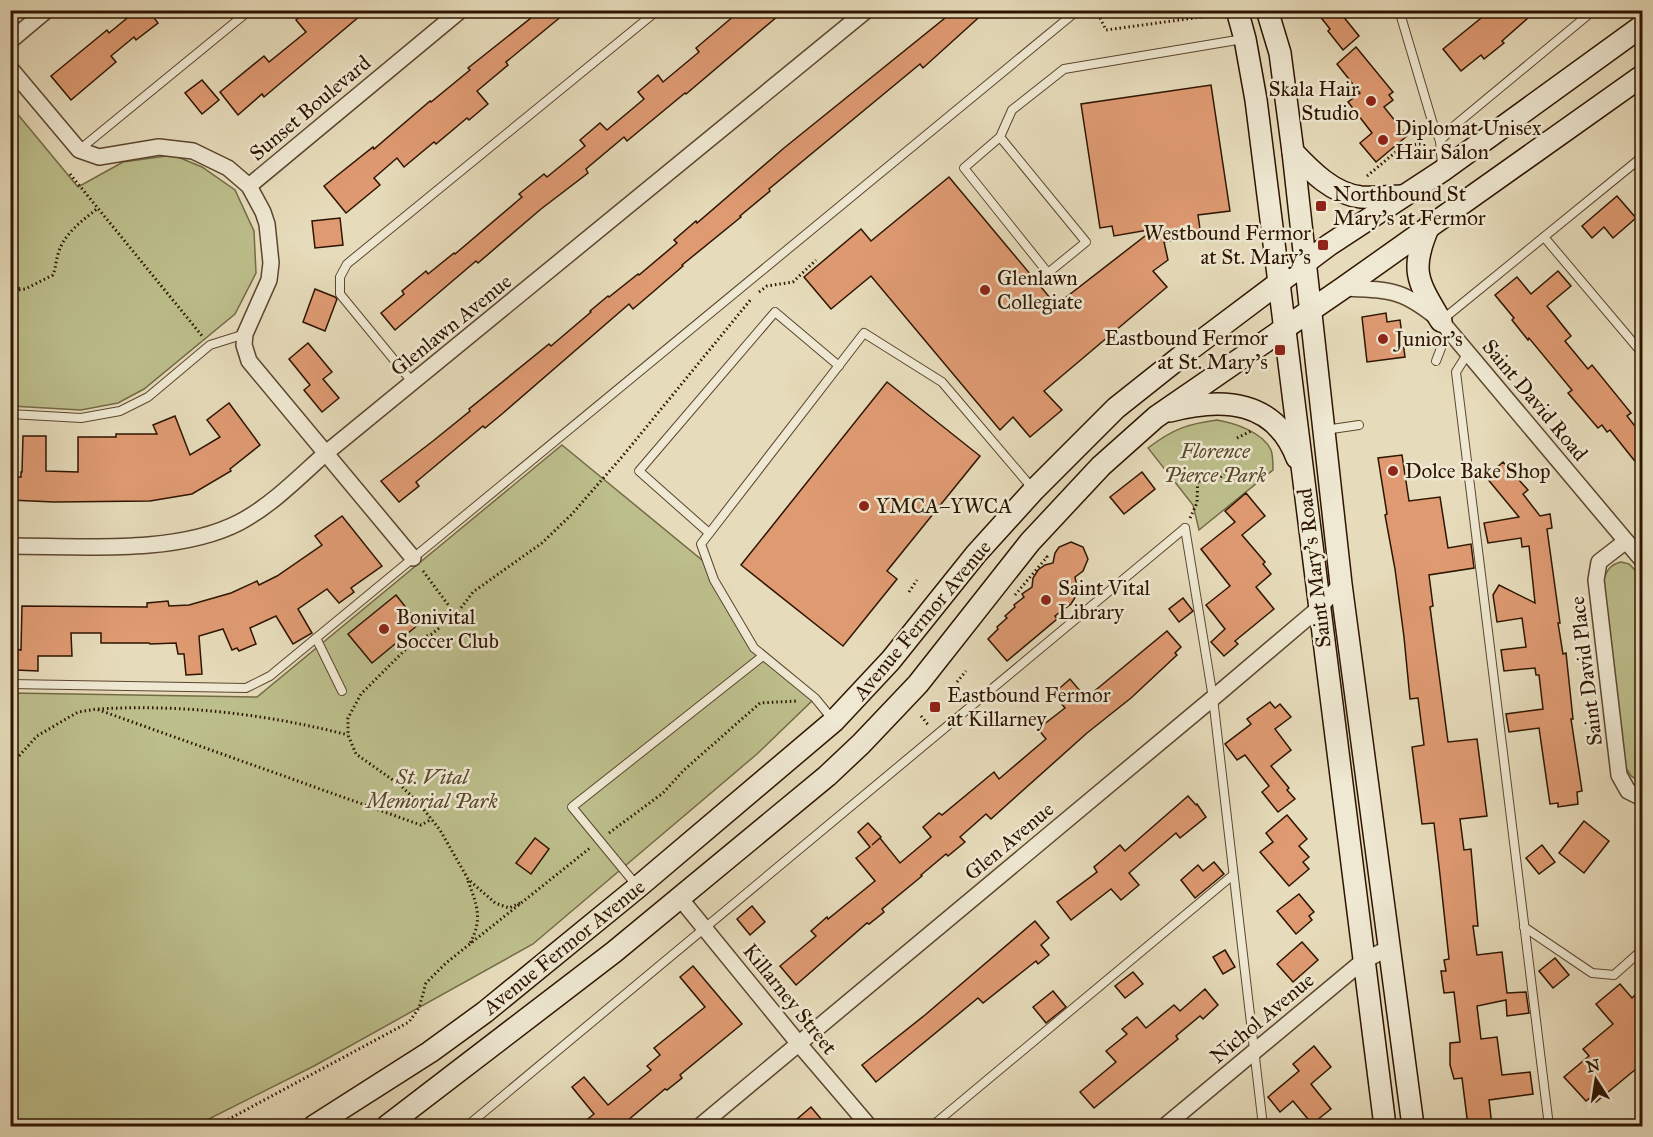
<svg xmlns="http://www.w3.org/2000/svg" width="1653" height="1137" font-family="'IM FELL Great Primer',serif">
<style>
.green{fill:#bcbe8b;stroke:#756a46;stroke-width:1.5}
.building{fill:#df9a72;stroke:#2e1500;stroke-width:1.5}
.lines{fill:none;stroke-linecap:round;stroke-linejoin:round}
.lane-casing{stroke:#5c462e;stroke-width:10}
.street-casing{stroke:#5c462e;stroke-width:18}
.secondary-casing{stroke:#2e1500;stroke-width:24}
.path{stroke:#2e1500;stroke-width:3;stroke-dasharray:1.5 3;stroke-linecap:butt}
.lane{stroke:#efe8d2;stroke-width:8}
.street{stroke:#efe8d2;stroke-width:15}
.secondary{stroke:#efe8d2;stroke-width:21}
.poi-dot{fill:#8f2418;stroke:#efe8d2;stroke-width:2}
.labels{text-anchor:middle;stroke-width:5;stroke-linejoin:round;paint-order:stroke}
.poi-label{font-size:21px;fill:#2e1500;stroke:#efe8d2;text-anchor:start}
.street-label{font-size:21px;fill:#2e1500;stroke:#efe8d2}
.park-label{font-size:21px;font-style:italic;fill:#59482a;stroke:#efe8d2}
</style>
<rect width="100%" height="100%" fill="#e6dbba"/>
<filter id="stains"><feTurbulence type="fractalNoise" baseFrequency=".00333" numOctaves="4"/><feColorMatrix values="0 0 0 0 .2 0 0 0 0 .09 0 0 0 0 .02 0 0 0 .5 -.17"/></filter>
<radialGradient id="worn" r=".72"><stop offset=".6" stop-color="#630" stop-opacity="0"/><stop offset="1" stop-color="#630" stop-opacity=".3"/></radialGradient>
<g class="green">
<polygon points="10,105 78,187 123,162 173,155 202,167 235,190 254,231 256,273 235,314 144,389 118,403 81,410 11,406"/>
<path d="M1217 420C1234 423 1263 432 1271 450 1273 455 1273 464 1273 470L1199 530 1193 505 1148 448C1173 429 1187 424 1217 420Z"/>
<polygon points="562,445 708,565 754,648 815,698 757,754 533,944 314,1066 195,1126 11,1126 11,693 257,697"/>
<path d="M1621 562 1629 564 1642 577V783L1631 776 1626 768 1601 588C1605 575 1607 565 1621 562Z"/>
</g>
<g class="building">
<polygon points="137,10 148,10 158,23 136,40 134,37 111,56 116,62 71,100 51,76 107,30 109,33"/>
<polygon points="307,10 367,10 264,97 262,94 238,115 220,92 264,56 269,62 306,32 296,20"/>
<polygon points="541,10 569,10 506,62 508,65 477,91 488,104 469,120 467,118 436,144 434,142 404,167 397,158 374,178 380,185 346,213 324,186 373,147 374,149 430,101 431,102 470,70 468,68"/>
<polygon points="741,10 785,10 686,94 685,93 627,141 624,137 586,169 588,173 541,209 478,263 476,261 395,330 381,313 404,294 402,291 426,271 428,274 454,253 455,254 522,197 519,194 544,174 547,177 585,146 580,140 600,123 607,130 644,99 638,92 658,75 663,82 699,52 696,48"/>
<polygon points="955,10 987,10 923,68 920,64 769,189 770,191 740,216 741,217 682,265 683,266 653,292 633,309 629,304 502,414 485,428 483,426 416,482 419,486 399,502 381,481 433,441 470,411 469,409 549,344 551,346 591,312 590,311 608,296 609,297 638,274 639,275 677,243 674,240 696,221 697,223 784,148"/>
<polygon points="1315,10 1338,10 1359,36 1343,50 1328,31 1330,29"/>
<polygon points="1491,10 1537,10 1502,41 1504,43 1484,59 1481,55 1461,71 1443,49"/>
<polygon points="1356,47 1393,92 1389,95 1393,100 1384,107 1407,136 1376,162 1360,143 1372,133 1348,102 1360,93 1337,64"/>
<polygon points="202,80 219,100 202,114 185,93"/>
<polygon points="1211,85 1230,211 1198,215 1201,236 1164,242 1168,260 1153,271 1167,287 1044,391 1062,410 1030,437 1013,417 1000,430 871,276 831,309 804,277 861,229 871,241 949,177 1056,305 1154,229 1114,236 1112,226 1100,228 1081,104"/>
<polygon points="1617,196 1636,218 1613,238 1604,227 1592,238 1582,226"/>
<polygon points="340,218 343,245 315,248 312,221"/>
<polygon points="1558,271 1571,286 1547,306 1571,336 1565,341 1588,369 1592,365 1631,413 1627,416 1642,435 1642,470 1610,430 1607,432 1602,425 1598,428 1568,393 1572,390 1529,338 1528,340 1512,320 1514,318 1495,295 1517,277 1531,294"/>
<polygon points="315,289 335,297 337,299 325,331 303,322"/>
<polygon points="1386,313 1387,322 1400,320 1405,357 1367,362 1362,317"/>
<polygon points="308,343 332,372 323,379 339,398 322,412 304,390 310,385 289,359"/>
<polygon points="887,382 980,456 887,571 897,579 843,646 741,565"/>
<polygon points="229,403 260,445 230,469 231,471 192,494 150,501 54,502 10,500 10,477 21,477 21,472 22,472 23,436 46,436 46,471 78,472 78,437 116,437 116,434 157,434 153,425 175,416 190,455 220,437 207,420"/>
<polygon points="1402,455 1409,501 1440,497 1448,548 1471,544 1474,568 1429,575 1433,606 1430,607 1448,742 1477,739 1487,816 1460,819 1464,850 1471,849 1478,926 1473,926 1477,955 1502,952 1507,993 1526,992 1529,1013 1507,1016 1506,1000 1477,1006 1481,1039 1497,1037 1502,1075 1530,1072 1533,1094 1489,1100 1492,1126 1468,1126 1462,1078 1454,1079 1450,1065 1450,1043 1460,1042 1454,992 1444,993 1441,971 1446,971 1444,960 1449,959 1440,875 1434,823 1422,824 1412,747 1424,745 1418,698 1410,699 1404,637 1395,569 1385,515 1387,514 1378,458"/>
<polygon points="1503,462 1528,490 1523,494 1540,516 1550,514 1552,528 1547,529 1560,623 1558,623 1563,654 1566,653 1573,719 1571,719 1582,791 1577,792 1578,804 1558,807 1558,803 1550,804 1539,728 1509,732 1506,714 1543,709 1539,675 1536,675 1535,668 1504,671 1501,650 1526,647 1522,618 1497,622 1493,595 1499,585 1535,603 1529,546 1522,547 1521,538 1488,543 1484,523 1519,517 1486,477"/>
<polygon points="1142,472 1155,489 1124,514 1110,497"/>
<polygon points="1246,493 1265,516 1242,535 1265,562 1263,564 1271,574 1256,587 1274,609 1235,641 1238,644 1224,656 1211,642 1225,629 1206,605 1230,586 1201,549 1235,522 1225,511"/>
<polygon points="342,516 382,566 351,588 354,592 339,603 327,589 298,609 312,633 293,644 276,616 250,628 256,644 239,651 237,648 232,650 223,629 199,636 202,674 186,675 184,654 178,654 176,643 150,644 149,643 101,643 101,633 71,633 72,656 38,656 38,671 16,670 16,649 21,650 22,606 147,607 147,603 168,601 169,606 189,605 231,593 257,581 259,585 277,576 322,545 315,536"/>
<polygon points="1071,542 1083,547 1088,559 1083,571 1075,577 1077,587 1076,596 1071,604 1055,616 1057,619 1007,661 988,639 998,629 997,627 1007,618 1005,616 1015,607 1014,605 1024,597 1022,594 1032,587 1033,578 1038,570 1045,565 1053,563 1055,553 1059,547"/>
<polygon points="396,595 419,624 372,663 348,634"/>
<polygon points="1183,598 1193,611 1179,622 1169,609"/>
<polygon points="1167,631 1181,647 1175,653 1177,655 1131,698 1087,733 991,819 986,814 960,837 965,842 948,856 946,854 921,875 922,876 882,909 884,912 869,924 867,923 796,985 780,966 816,936 811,931 827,917 828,919 875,881 856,858 870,847 858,832 868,823 881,837 872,845 880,838 900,863 931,837 923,827 939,813 942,815 994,772 999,779 1046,739 1038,729 1065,708 1053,694 1070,679 1086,698"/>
<polygon points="1270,702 1275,708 1280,704 1291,717 1275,729 1291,750 1271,766 1289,788 1287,790 1295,799 1278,812 1262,792 1269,786 1245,755 1237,760 1225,744 1251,724 1247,719"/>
<polygon points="1188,796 1196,805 1197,804 1206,817 1180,838 1176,833 1129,873 1139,885 1121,900 1111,889 1071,920 1057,902 1097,872 1094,867 1120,845 1125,851"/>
<polygon points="1287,815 1307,839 1299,846 1309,857 1303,862 1309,869 1289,886 1260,852 1273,842 1266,833"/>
<polygon points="1584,821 1609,841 1584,873 1559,853"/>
<polygon points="535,838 549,849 531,874 516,863"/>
<polygon points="1542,845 1555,862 1539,874 1526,858"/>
<polygon points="1214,862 1224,874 1195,898 1181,880 1198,865 1203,871"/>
<polygon points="1299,894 1314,912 1309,916 1312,920 1296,934 1277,911"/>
<polygon points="752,906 765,922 750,935 737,919"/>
<polygon points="1035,921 1049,938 1041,945 1049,955 1038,964 1036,961 983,1003 978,998 876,1082 862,1065 925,1015"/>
<polygon points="1302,942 1318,960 1293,982 1277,964"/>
<polygon points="1225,950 1235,967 1223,974 1213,957"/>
<polygon points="1555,958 1569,975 1553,988 1539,971"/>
<polygon points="693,966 742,1024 680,1075 682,1078 667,1090 665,1089 621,1126 579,1126 594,1114 572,1087 584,1077 608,1105 651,1070 647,1066 660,1055 654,1048 705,1007 680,977"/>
<polygon points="1133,972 1143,984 1125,998 1115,986"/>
<polygon points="1620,984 1632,998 1642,988 1642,1064 1596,1102 1591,1097 1586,1101 1564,1077 1589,1056 1583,1049 1613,1024 1596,1004"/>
<polygon points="1205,989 1218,1005 1203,1019 1200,1016 1176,1036 1178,1039 1094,1108 1080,1092 1116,1062 1106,1051 1127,1034 1122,1029 1137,1017 1146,1028 1174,1005 1180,1011"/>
<polygon points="1053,991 1066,1007 1046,1023 1033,1007"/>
<polygon points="1314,1046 1331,1067 1311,1084 1331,1109 1312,1124 1293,1101 1280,1112 1268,1097 1299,1071 1293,1064"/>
<polygon points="811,1107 827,1126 789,1126"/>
</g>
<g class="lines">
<g class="lane-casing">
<g id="lane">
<polyline points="1399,10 1432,121 1440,141 1442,166"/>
<polyline points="1000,137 964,168 1048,273 1086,242 1000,137 1012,110 1064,69 1243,39"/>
<polyline points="1440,141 1454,126 1594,10"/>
<polyline points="79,150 250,10"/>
<polyline points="1544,237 1642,353"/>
<polyline points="1442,320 1642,157"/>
<polyline points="1468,353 1456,372 1549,1126"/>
<polyline points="1436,361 1448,330"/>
<polyline points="413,383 340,294 340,277 347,264 658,10"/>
<polyline points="10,414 81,418 120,411 148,397 210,345 245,334"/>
<polyline points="1325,430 1359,425"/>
<polyline points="1185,528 1213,698 1263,1126"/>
<polyline points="709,533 639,471 775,312 839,366"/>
<polyline points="316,638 342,691"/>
<polyline points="10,684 246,688 270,676 1078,10"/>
<polyline points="833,720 815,698 754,648 714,580 701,544 864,333 942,382 1033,489"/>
<polyline points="637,886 572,807 763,656"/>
<polyline points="1524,927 1592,973 1614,975 1642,950"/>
<polyline points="467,1126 1185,528"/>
<polyline points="932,1126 1233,875"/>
</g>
</g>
<g class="street-casing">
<g id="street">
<polyline points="10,41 47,10"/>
<polyline points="10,68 79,150 99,157 159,147 193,151 228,168 249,186 263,212 267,224 271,263 269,280 245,334 244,345 249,361 413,558"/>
<polyline points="249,186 461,10"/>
<path d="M1343 288C1391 290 1403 289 1441 321L1642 560"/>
<polyline points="1626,541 1599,562 1596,580 1619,775 1628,791 1642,798"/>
<path d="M10 546C81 546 177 555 240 522 272 505 299 477 326 453L867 10"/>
<polyline points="679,897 799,1044 869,1126"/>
<polyline points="700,1126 1213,698 1319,608 1341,584"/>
<polyline points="1165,1126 1363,961 1391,947"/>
</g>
</g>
<g class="secondary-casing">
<g id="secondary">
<polyline points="1237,10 1245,39 1256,100 1385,1126"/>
<polyline points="1267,10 1280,53 1293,152 1341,584 1413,1126"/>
<path d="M1293 152C1311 171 1333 194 1361 197 1375 198 1390 196 1403 196"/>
<path d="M1429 226C1409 271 1418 282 1441 321"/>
<path d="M1170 411C1223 397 1275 400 1297 458"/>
<polyline points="314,1126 430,1052 485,1012 638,887 834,721 891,660 976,554 1034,490 1116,408 1184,354 1329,245 1442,171 1642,26"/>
<polyline points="387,1126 614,952 827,776 861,744 918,684 1030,542 1101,466 1156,417 1343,288 1642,76"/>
</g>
</g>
<g class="path">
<polyline points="1096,10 1106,30 1216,15"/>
<polyline points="70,174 203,337"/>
<polyline points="1367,176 1403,146 1427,143"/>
<polyline points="10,277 20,290"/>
<path d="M10 291 25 289 53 275C56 267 56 259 59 251 65 233 83 220 98 208"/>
<polyline points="759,292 767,286 793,282 816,260"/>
<polyline points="1237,438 1251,431"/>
<polyline points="1199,481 1217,480 1225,473"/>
<polyline points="1190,518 1197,503 1198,470"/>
<polyline points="423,571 455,614"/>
<polyline points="909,592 917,580"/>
<polyline points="1015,595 1047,557 1044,555"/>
<polyline points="957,682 966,671"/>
<path d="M98 709C181 704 267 714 348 735"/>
<polyline points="921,716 929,726"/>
<polyline points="10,766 37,736 78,712 96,709 421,825 432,819"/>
<polyline points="609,833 663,793 684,770 760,703 797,701"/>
<path d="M468 881C477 905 483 919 470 943"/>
<polyline points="520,903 509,908 495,903 468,879 440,830 417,801 400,785 356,754 348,735 348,718 361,694 414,641 432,634 458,612 473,592 542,543 571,515 621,458 752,298"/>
<polyline points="216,1126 409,1022 419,1008 426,983 446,963 590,848"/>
</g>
<use href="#lane" class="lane"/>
<use href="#street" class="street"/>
<use href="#secondary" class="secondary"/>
</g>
<g class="poi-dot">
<circle cx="1371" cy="101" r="6"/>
<circle cx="1383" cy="140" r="6"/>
<rect x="1315" y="200" width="12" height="12" rx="3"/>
<rect x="1317" y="239" width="12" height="12" rx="3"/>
<circle cx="985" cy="290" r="6"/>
<circle cx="1383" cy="339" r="6"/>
<rect x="1274" y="344" width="12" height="12" rx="3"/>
<circle cx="1393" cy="471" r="6"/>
<circle cx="864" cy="506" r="6"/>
<circle cx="1046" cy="600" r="6"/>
<circle cx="384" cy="629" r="6"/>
<rect x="929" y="701" width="12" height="12" rx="3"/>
</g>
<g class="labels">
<g class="poi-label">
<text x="1359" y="96" text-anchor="end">Skala Hair<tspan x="1359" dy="24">Studio</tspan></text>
<text x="1395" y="135">Diplomat Unisex<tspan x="1395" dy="24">Hair Salon</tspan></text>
<text x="1333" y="201">Northbound St<tspan x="1333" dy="24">Mary's at Fermor</tspan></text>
<text x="1311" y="240" text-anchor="end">Westbound Fermor<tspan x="1311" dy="24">at St. Mary's</tspan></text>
<text x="997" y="285">Glenlawn<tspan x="997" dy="24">Collegiate</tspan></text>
<text x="1268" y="345" text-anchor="end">Eastbound Fermor<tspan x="1268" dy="24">at St. Mary's</tspan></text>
<text x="1395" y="346">Junior's</text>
<text x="1405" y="478">Dolce Bake Shop</text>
<text x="876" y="513">YMCA–YWCA</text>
<text x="1058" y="595">Saint Vital<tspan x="1058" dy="24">Library</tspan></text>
<text x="396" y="624">Bonivital<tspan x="396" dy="24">Soccer Club</tspan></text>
<text x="947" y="702">Eastbound Fermor<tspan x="947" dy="24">at Killarney</tspan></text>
</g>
<g class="street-label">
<text transform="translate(310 108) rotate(-40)" y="7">Sunset Boulevard</text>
<text transform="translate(451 325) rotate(-39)" y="7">Glenlawn Avenue</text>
<text transform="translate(1535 400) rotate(50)" y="7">Saint David Road</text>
<text transform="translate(1314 568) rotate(-97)" y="7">Saint Mary's Road</text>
<text transform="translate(922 620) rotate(-50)" y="7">Avenue Fermor Avenue</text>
<text transform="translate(1586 671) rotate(-97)" y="7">Saint David Place</text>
<text transform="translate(1009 841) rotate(-40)" y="7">Glen Avenue</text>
<text transform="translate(564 947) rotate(-39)" y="7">Avenue Fermor Avenue</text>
<text transform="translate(790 999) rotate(51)" y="7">Killarney Street</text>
<text transform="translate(1262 1018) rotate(-40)" y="7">Nichol Avenue</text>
</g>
<g class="park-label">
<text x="1215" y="458">Florence<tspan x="1215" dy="24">Pierce Park</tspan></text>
<text x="432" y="784">St. Vital<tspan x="432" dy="24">Memorial Park</tspan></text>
</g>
</g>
<rect width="1653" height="1137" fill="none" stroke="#e6dbba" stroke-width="36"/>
<rect x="12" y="12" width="1629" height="1113" fill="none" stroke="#2e1500" stroke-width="3"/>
<rect x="18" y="18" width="1617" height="1101" fill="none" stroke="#2e1500" stroke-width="1.5"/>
<g transform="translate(1596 1080) rotate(348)" stroke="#efe8d2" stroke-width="4.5" paint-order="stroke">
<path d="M0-4.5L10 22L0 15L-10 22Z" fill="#2e1500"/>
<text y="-9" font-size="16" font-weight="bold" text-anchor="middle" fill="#2e1500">N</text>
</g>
<rect width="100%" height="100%" filter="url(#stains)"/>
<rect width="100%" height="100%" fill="url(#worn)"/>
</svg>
